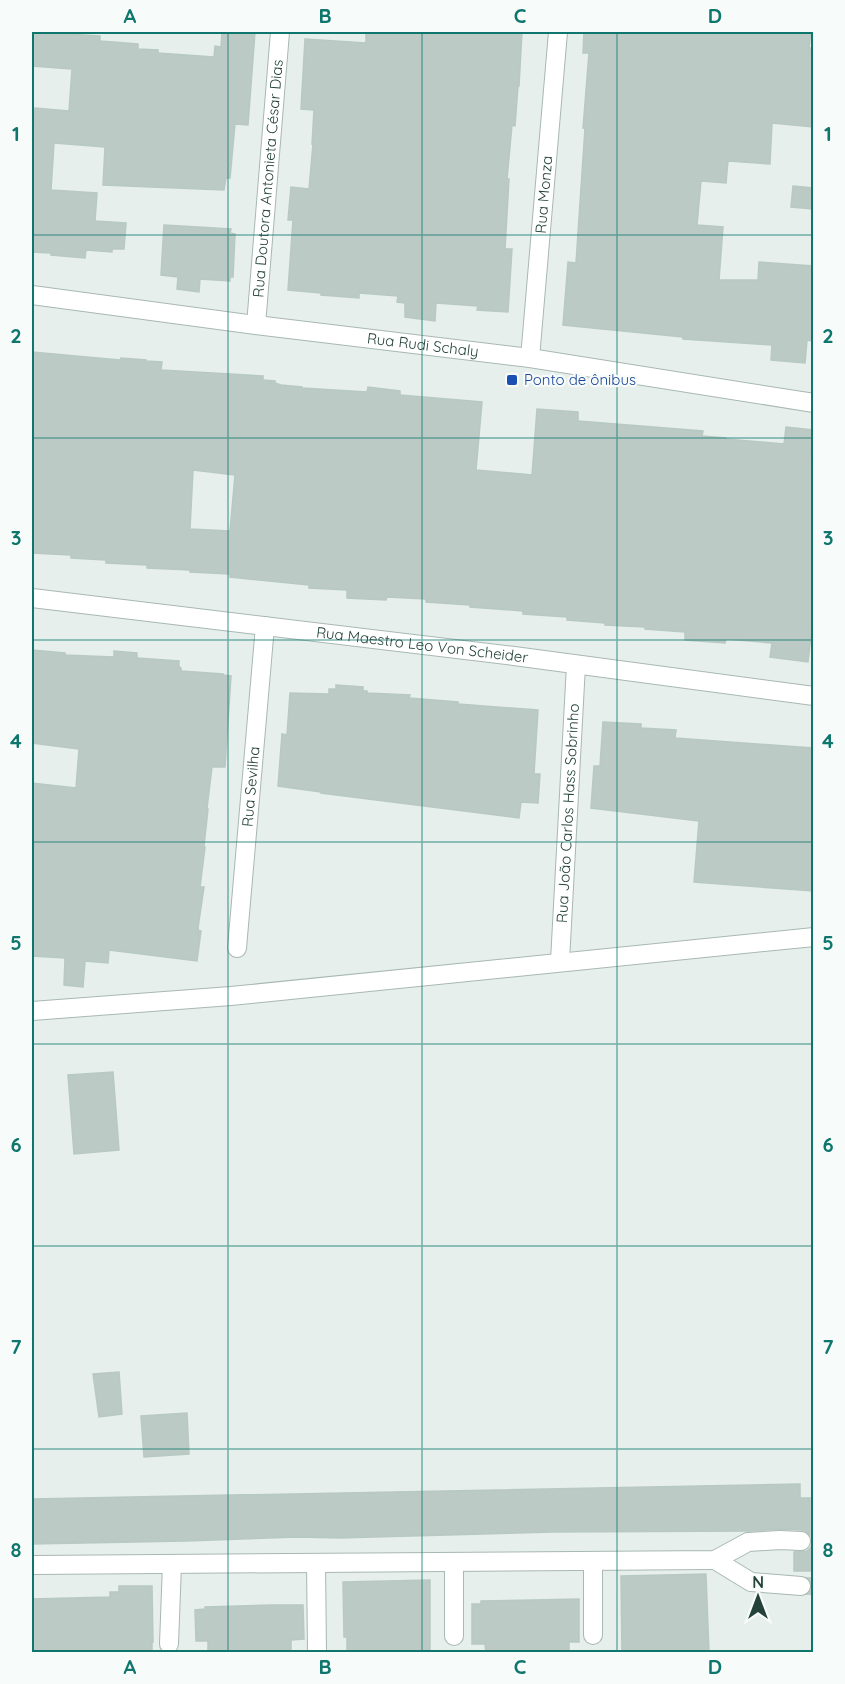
<svg xmlns="http://www.w3.org/2000/svg" width="845" height="1684" font-family="Quicksand,sans-serif">
<style>
.building{fill:#bbcac4;stroke:#b8c9c2;stroke-width:1.5;fill-rule:evenodd}
.lines{fill:none;stroke-linecap:round;stroke-linejoin:round}
.minor-tunnel{stroke:#bfccc8;stroke-width:18;stroke-dasharray:18 9;stroke-linecap:butt}
.minor-casing{stroke:#a8b8b2;stroke-width:20}
.tertiary-casing{stroke:#a8b8b2;stroke-width:20}
.minor{stroke:#fff;stroke-width:18}
.tertiary{stroke:#fff;stroke-width:18}
.grid{fill:none;stroke:#0f766e;stroke-width:1.5;stroke-opacity:0.55}
.transit-dot{fill:#1a4fb4;stroke:#f7fbf9;stroke-width:2}
.labels{text-anchor:middle;stroke-width:4.5;stroke-linejoin:round;paint-order:stroke}
.street-label{font-size:15px;fill:#24423a;stroke:#f7fbf9}
.transit-label{font-size:15px;fill:#164399;stroke:#f7fbf9;text-anchor:start}
.neatline{fill:none;stroke:#0f766e;stroke-width:2}
.grid-label{font-size:20px;text-anchor:middle;font-weight:bold;fill:#0f766e}
</style>
<rect width="100%" height="100%" fill="#e6efeb"/>
<g class="building">
<polygon points="32,32 100,36 100,41 138,44 138,49 158,50 158,53 214,57 215,46 221,47 222,32 255,32 248,125 235,124 230,178 226,178 224,190 103,185 105,147 54,143 51,190 97,193 95,221 126,223 124,249 112,249 112,252 86,250 85,258 51,255 51,253 32,252 32,125 34,125 35,108 69,111 72,69 32,66"/>
<polygon points="366,32 522,32 519,86 518,86 515,126 512,125 507,179 509,179 505,249 512,249 508,312 477,310 478,306 436,303 435,321 405,317 405,303 397,302 398,296 359,293 359,298 321,295 321,293 288,290 293,220 288,220 291,187 309,189 313,144 312,144 314,110 301,109 305,39 366,43"/>
<polygon points="584,32 811,32 809,48 813,48 813,127 772,123 770,164 728,161 726,183 701,181 697,225 723,227 719,280 758,280 759,262 813,266 813,341 807,340 805,363 771,360 772,345 683,339 683,337 563,325 568,262 576,263 585,128 583,128 589,53 583,53"/>
<polygon points="793,186 813,188 813,209 791,207"/>
<polygon points="164,225 231,229 230,233 235,234 233,277 230,277 230,281 200,279 199,292 177,289 178,277 161,275"/>
<path d="M32 352 120 360 121 358 146 360V361L162 362 161 370 263 376V380L275 381V383L281 385 302 387V388L367 392 368 387 400 391V395L482 402 476 470 532 475 537 409 578 412V421L703 431 702 436 726 438V439L784 444 786 427 813 430 811 458 813 459V617L808 662 770 657 772 643 726 639 725 643 685 640V632L645 629V627L605 625V623L567 620V617L523 614V611L470 607V605L426 602V599L387 597 386 600 347 598V590L309 588V585L230 577V574L190 572V570L147 568V565L106 563V560L71 558V555L32 553ZM193 470 235 475 230 531 190 529Z"/>
<polygon points="32,650 65,653 65,655 114,657 114,651 137,653 137,658 179,661 179,667 181,668 181,671 223,674 223,675 231,676 225,767 212,767 207,808 208,809 204,846 205,847 200,887 204,887 198,928 199,931 201,931 197,961 109,950 108,963 85,961 83,987 64,985 65,958 32,956 32,783 76,788 79,749 32,743"/>
<polygon points="336,685 363,687 363,691 367,691 367,693 410,695 409,698 458,702 458,704 538,710 534,774 540,774 538,803 521,802 519,818 321,793 321,792 278,786 282,734 287,735 290,693 329,694 329,689 336,689"/>
<polygon points="603,722 641,724 641,728 676,730 675,738 813,748 813,891 694,882 699,821 591,808 594,766 600,766"/>
<polygon points="113,1072 119,1150 74,1154 68,1075"/>
<polygon points="119,1372 122,1414 99,1417 93,1374"/>
<polygon points="187,1413 189,1454 144,1457 141,1416"/>
<polygon points="800,1484 800,1498 810,1498 810,1535 802,1530 780,1529 751,1531 553,1532 339,1538 297,1537 186,1541 32,1544 32,1499"/>
<polygon points="811,1536 813,1536 813,1571 794,1571 794,1552 807,1551 811,1547 812,1541"/>
<polygon points="706,1574 709,1653 622,1653 621,1576"/>
<polygon points="430,1580 430,1653 347,1653 347,1637 344,1637 343,1582"/>
<polygon points="119,1586 152,1586 153,1642 152,1642 152,1653 110,1653 110,1650 54,1650 54,1653 32,1653 32,1599 110,1597 110,1592 119,1592"/>
<polygon points="579,1599 579,1642 569,1642 569,1653 486,1653 485,1644 472,1644 472,1604 481,1604 481,1601"/>
<polygon points="272,1605 303,1605 304,1639 291,1640 291,1653 208,1653 208,1641 196,1641 195,1610 205,1609 205,1607"/>
</g>
<g class="lines">
<polyline class="minor-tunnel" points="801,1586 814,1586"/>
<g class="minor-casing">
<g id="minor">
<path id="s1" d="M256 325 280 32"/>
<path id="s2" d="M530 358 558 32"/>
<path id="s3" d="M32 598 514 656 814 696"/>
<path id="s4" d="M237 948 265 626"/>
<path id="s5" d="M560 961 576 665"/>
<polyline points="32,1011 231,996 814,937"/>
<polyline points="715,1560 751,1582 801,1586"/>
<polyline points="593,1561 593,1635"/>
<polyline points="454,1562 454,1636"/>
<polyline points="316,1563 317,1652"/>
<polyline points="32,1565 715,1560 748,1542 780,1540 801,1541"/>
<polyline points="169,1644 172,1564"/>
</g>
</g>
<g class="tertiary-casing">
<g id="tertiary">
<path id="s6" d="M32 295 256 325 530 358 814 403"/>
</g>
</g>
<use href="#minor" class="minor"/>
<use href="#tertiary" class="tertiary"/>
</g>
<path class="grid" d="M228 32V1652M422 32V1652M617 32V1652M32 235H814M32 438H814M32 640H814M32 842H814M32 1044H814M32 1246H814M32 1449H814"/>
<rect class="transit-dot" x="506" y="374" width="12" height="12" rx="3"/>
<g class="labels">
<g class="street-label">
<text dy="5" stroke="none"><textPath href="#s1" startOffset="147">Rua Doutora Antonieta César Dias</textPath></text>
<text dy="5" stroke="none"><textPath href="#s2" startOffset="164">Rua Monza</textPath></text>
<text dy="5" stroke="none"><textPath href="#s6" startOffset="394">Rua Rudi Schaly</textPath></text>
<text dy="5" stroke="none"><textPath href="#s3" startOffset="393">Rua Maestro Leo Von Scheider</textPath></text>
<text dy="5" stroke="none"><textPath href="#s4" startOffset="162">Rua Sevilha</textPath></text>
<text dy="5" stroke="none"><textPath href="#s5" startOffset="148">Rua João Carlos Hass Sobrinho</textPath></text>
</g>
<g class="transit-label">
<text x="524" y="385">Ponto de ônibus</text>
</g>
</g>
<rect width="845" height="1684" fill="none" stroke="#f7fbf9" stroke-width="66"/>
<g transform="translate(758 1597)" stroke="#f7fbf9" stroke-width="4.5" paint-order="stroke">
<path d="M0-4.5L10 22L0 15L-10 22Z" fill="#24423a"/>
<text y="-9" font-size="16" font-weight="bold" text-anchor="middle" fill="#24423a">N</text>
</g>
<rect x="33" y="33" width="779" height="1618" class="neatline"/>
<g class="grid-label">
<text x="130" y="23">A</text>
<text x="325" y="23">B</text>
<text x="520" y="23">C</text>
<text x="715" y="23">D</text>
<text x="16" y="141">1</text>
<text x="828" y="141">1</text>
<text x="16" y="343">2</text>
<text x="828" y="343">2</text>
<text x="16" y="545">3</text>
<text x="828" y="545">3</text>
<text x="16" y="748">4</text>
<text x="828" y="748">4</text>
<text x="16" y="950">5</text>
<text x="828" y="950">5</text>
<text x="16" y="1152">6</text>
<text x="828" y="1152">6</text>
<text x="16" y="1354">7</text>
<text x="828" y="1354">7</text>
<text x="16" y="1557">8</text>
<text x="828" y="1557">8</text>
<text x="130" y="1674">A</text>
<text x="325" y="1674">B</text>
<text x="520" y="1674">C</text>
<text x="715" y="1674">D</text>
</g>
</svg>
